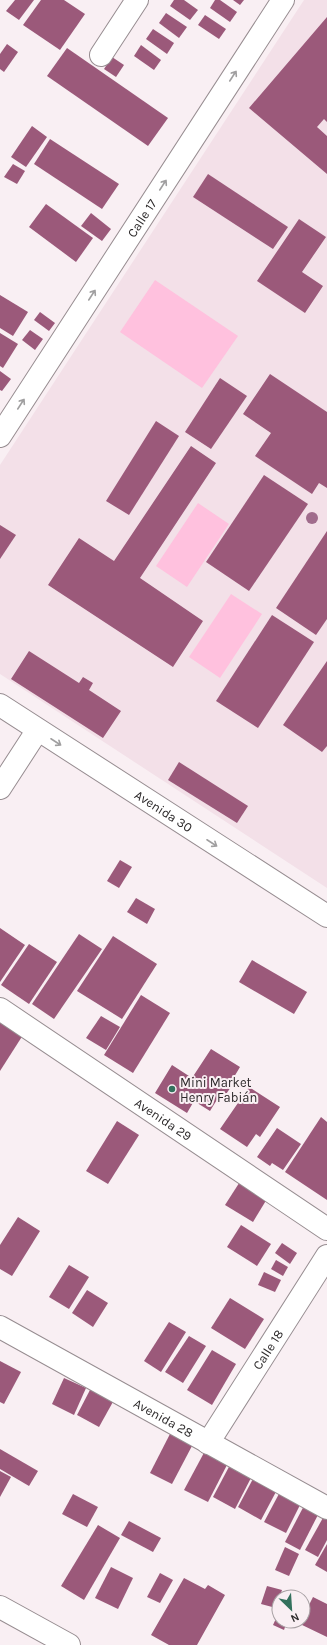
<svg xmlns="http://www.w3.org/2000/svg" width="327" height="1645" font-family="Karla,sans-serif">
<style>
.built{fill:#f3e0e8}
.grass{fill:#ffc1de}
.building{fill:#9b597a}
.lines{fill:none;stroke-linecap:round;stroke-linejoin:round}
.minor-casing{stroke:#978d91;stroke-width:24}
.minor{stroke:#fff;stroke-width:22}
.tree{fill:#a06c8c}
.oneway{stroke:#a09fa0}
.poi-dot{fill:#33715d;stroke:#f9eff3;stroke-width:1.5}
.labels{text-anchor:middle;stroke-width:4;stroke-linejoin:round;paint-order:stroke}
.street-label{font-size:13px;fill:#2d2a2b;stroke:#f9eff3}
.poi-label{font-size:13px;fill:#2d2a2b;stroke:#f9eff3;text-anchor:start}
</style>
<rect width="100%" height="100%" fill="#f9eff3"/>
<polygon class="built" points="304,0 327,0 327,888 0,674 0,465"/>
<g class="grass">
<polygon points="155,280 238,336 202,388 120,332"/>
<polygon points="198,503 229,524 187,587 156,566"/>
<polygon points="231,594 262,614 220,678 189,657"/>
</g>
<g class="building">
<polygon points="15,0 34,0 19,20 6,11"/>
<polygon points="41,0 64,0 85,14 60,50 23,25"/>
<polygon points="174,0 184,0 198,10 190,20 170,6"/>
<polygon points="215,0 220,0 237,12 230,22 210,8"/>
<polygon points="233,0 244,0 240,5"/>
<polygon points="166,13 187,27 179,38 159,23"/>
<polygon points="205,15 226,29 219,39 198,25"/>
<polygon points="327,17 327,122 324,119 317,127 327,136 327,174 249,108"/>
<polygon points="153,29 174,43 167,54 146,39"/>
<polygon points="7,44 18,52 4,72 0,69 0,54"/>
<polygon points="141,45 161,60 154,70 134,56"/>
<polygon points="67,48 168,118 148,146 47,76"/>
<polygon points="112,57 124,65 116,77 104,69"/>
<polygon points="32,126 47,137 26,167 11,157"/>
<polygon points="50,139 119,184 102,209 34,164"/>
<polygon points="13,164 25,171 17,184 4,177"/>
<polygon points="208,174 288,227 273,249 193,197"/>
<polygon points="46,204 93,238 76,262 29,227"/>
<polygon points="91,213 111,229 102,241 81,226"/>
<polygon points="299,219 326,237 302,272 323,286 305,313 257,281"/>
<polygon points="0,295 28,312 13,336 0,328"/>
<polygon points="40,312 55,323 49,331 34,320"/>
<polygon points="30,330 43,339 35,350 22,340"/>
<polygon points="0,333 18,344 3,368 0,366"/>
<polygon points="0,371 11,379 2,391 0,390"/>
<polygon points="270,374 327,412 327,488 319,483 312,494 255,456 271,433 243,414"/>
<polygon points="220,378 247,396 211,449 185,432"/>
<polygon points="156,421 179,436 129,515 106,501"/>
<polygon points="191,446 216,463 140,578 203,621 173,667 48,585 79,538 114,561"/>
<polygon points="264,475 308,504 249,591 206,562"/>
<polygon points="0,525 16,535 0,559"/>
<polygon points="327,531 327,619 316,635 276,608"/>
<polygon points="272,615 314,642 258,728 216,701"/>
<polygon points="29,651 79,683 83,677 93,683 89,690 121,711 103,738 11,679"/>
<polygon points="327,661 327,746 322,752 283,725"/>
<polygon points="179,762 248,806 237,823 168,780"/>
<polygon points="120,860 132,867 119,888 107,881"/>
<polygon points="136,898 155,909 147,924 127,912"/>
<polygon points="0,928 25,945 0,982"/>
<polygon points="79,934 102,949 54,1019 32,1004"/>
<polygon points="113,936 157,964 122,1019 77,991"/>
<polygon points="29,944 57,962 29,1004 1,985"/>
<polygon points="252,960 307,992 294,1014 239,982"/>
<polygon points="141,995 170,1013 133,1073 104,1055"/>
<polygon points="101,1016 120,1027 106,1050 86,1038"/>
<polygon points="0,1021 23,1035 0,1071"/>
<polygon points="211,1049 240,1067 231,1082 233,1084 222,1100 218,1098 210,1111 194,1101 187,1113 155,1093 172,1065 192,1078"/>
<polygon points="249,1087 280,1107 260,1137 256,1134 247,1147 220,1129"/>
<polygon points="321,1117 327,1122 327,1200 285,1172"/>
<polygon points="117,1121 139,1135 108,1184 86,1171"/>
<polygon points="277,1128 301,1144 283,1170 272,1163 270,1166 257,1157"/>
<polygon points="243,1177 270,1194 253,1222 225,1205"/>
<polygon points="18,1217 40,1231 12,1276 0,1269 0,1245"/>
<polygon points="241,1225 271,1244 257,1266 227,1247"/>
<polygon points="282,1243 297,1253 290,1264 275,1253"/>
<polygon points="276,1260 288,1267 283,1276 271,1269"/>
<polygon points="69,1265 89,1277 69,1309 49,1297"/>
<polygon points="264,1272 281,1280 275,1292 258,1285"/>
<polygon points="87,1290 108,1303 93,1327 72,1313"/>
<polygon points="230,1298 264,1319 245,1349 211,1328"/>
<polygon points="169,1322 186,1332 161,1372 144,1361"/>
<polygon points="189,1336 206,1346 183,1383 165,1372"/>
<polygon points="212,1350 236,1364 212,1405 187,1390"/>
<polygon points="0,1361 21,1372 4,1404 0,1402"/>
<polygon points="64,1378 86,1388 74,1415 52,1404"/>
<polygon points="91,1388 114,1400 99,1427 77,1415"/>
<polygon points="171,1432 193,1444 172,1484 150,1473"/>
<polygon points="0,1449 38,1471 29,1486 0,1469"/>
<polygon points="206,1449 229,1461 208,1502 184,1490"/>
<polygon points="231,1463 253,1474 235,1509 213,1497"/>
<polygon points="0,1471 11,1477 0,1497"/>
<polygon points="255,1475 278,1488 261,1520 238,1507"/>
<polygon points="281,1490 302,1501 286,1533 264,1522"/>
<polygon points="73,1494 98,1507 87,1527 62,1514"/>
<polygon points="307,1500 322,1507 300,1550 285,1542"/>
<polygon points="324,1516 327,1518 327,1540 318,1557 305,1550"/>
<polygon points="129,1521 161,1538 153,1552 121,1535"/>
<polygon points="98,1525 120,1538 84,1600 61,1586"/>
<polygon points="327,1544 327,1572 315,1565"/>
<polygon points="285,1547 299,1554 289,1576 275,1570"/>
<polygon points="111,1567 133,1578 118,1609 95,1598"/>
<polygon points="160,1573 173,1580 160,1603 147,1597"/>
<polygon points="184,1578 205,1589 208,1585 225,1595 197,1645 169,1645 151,1635"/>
<polygon points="267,1586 282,1590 276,1608 261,1604"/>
<polygon points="313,1597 327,1604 327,1637 300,1624 301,1621 303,1621 303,1617"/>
<polygon points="279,1612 279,1621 287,1621 284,1630 273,1625"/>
</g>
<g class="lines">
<g class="minor-casing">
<g id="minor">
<polyline points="101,55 137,0"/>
<path id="s1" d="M0 436 283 0"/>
<path id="s2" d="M0 705 327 916"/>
<polyline points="0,788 37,731"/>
<path id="s3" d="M0 1009 327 1229"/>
<path id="s4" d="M0 1327 327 1508"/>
<path id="s5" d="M208 1443 327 1256"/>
<polyline points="0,1607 69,1645"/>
</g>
</g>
<use href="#minor" class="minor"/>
</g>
<circle class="tree" cx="312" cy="518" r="6"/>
<defs><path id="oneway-shaft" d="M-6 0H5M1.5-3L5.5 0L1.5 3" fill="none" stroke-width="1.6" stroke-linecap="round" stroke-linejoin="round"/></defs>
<g class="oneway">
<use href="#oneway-shaft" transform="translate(233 76) rotate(-57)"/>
<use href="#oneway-shaft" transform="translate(163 185) rotate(-57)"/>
<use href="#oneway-shaft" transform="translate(92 295) rotate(-57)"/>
<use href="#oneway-shaft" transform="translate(21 404) rotate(-57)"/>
<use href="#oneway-shaft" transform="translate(56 742) rotate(33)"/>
<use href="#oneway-shaft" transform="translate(212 843) rotate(33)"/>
</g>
<circle class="poi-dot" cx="172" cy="1089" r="4"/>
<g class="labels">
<g class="street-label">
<text dy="5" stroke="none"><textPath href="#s1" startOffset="260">Calle 17</textPath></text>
<text dy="5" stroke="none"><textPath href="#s2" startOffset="195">Avenida 30</textPath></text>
<text dy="5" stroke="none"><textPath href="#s3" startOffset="197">Avenida 29</textPath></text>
<text dy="5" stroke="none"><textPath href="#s5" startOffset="111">Calle 18</textPath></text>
<text dy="5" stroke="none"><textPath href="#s4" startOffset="187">Avenida 28</textPath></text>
</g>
<g class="poi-label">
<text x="180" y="1087">Mini Market<tspan x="180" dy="15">Henry Fabián</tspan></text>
</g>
</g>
<g transform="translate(291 1609) rotate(155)"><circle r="19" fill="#f9eff3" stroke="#a7a0a3"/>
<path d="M0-3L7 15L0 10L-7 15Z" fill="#33715d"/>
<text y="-6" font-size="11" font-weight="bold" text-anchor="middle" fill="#2d2a2b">N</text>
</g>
</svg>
